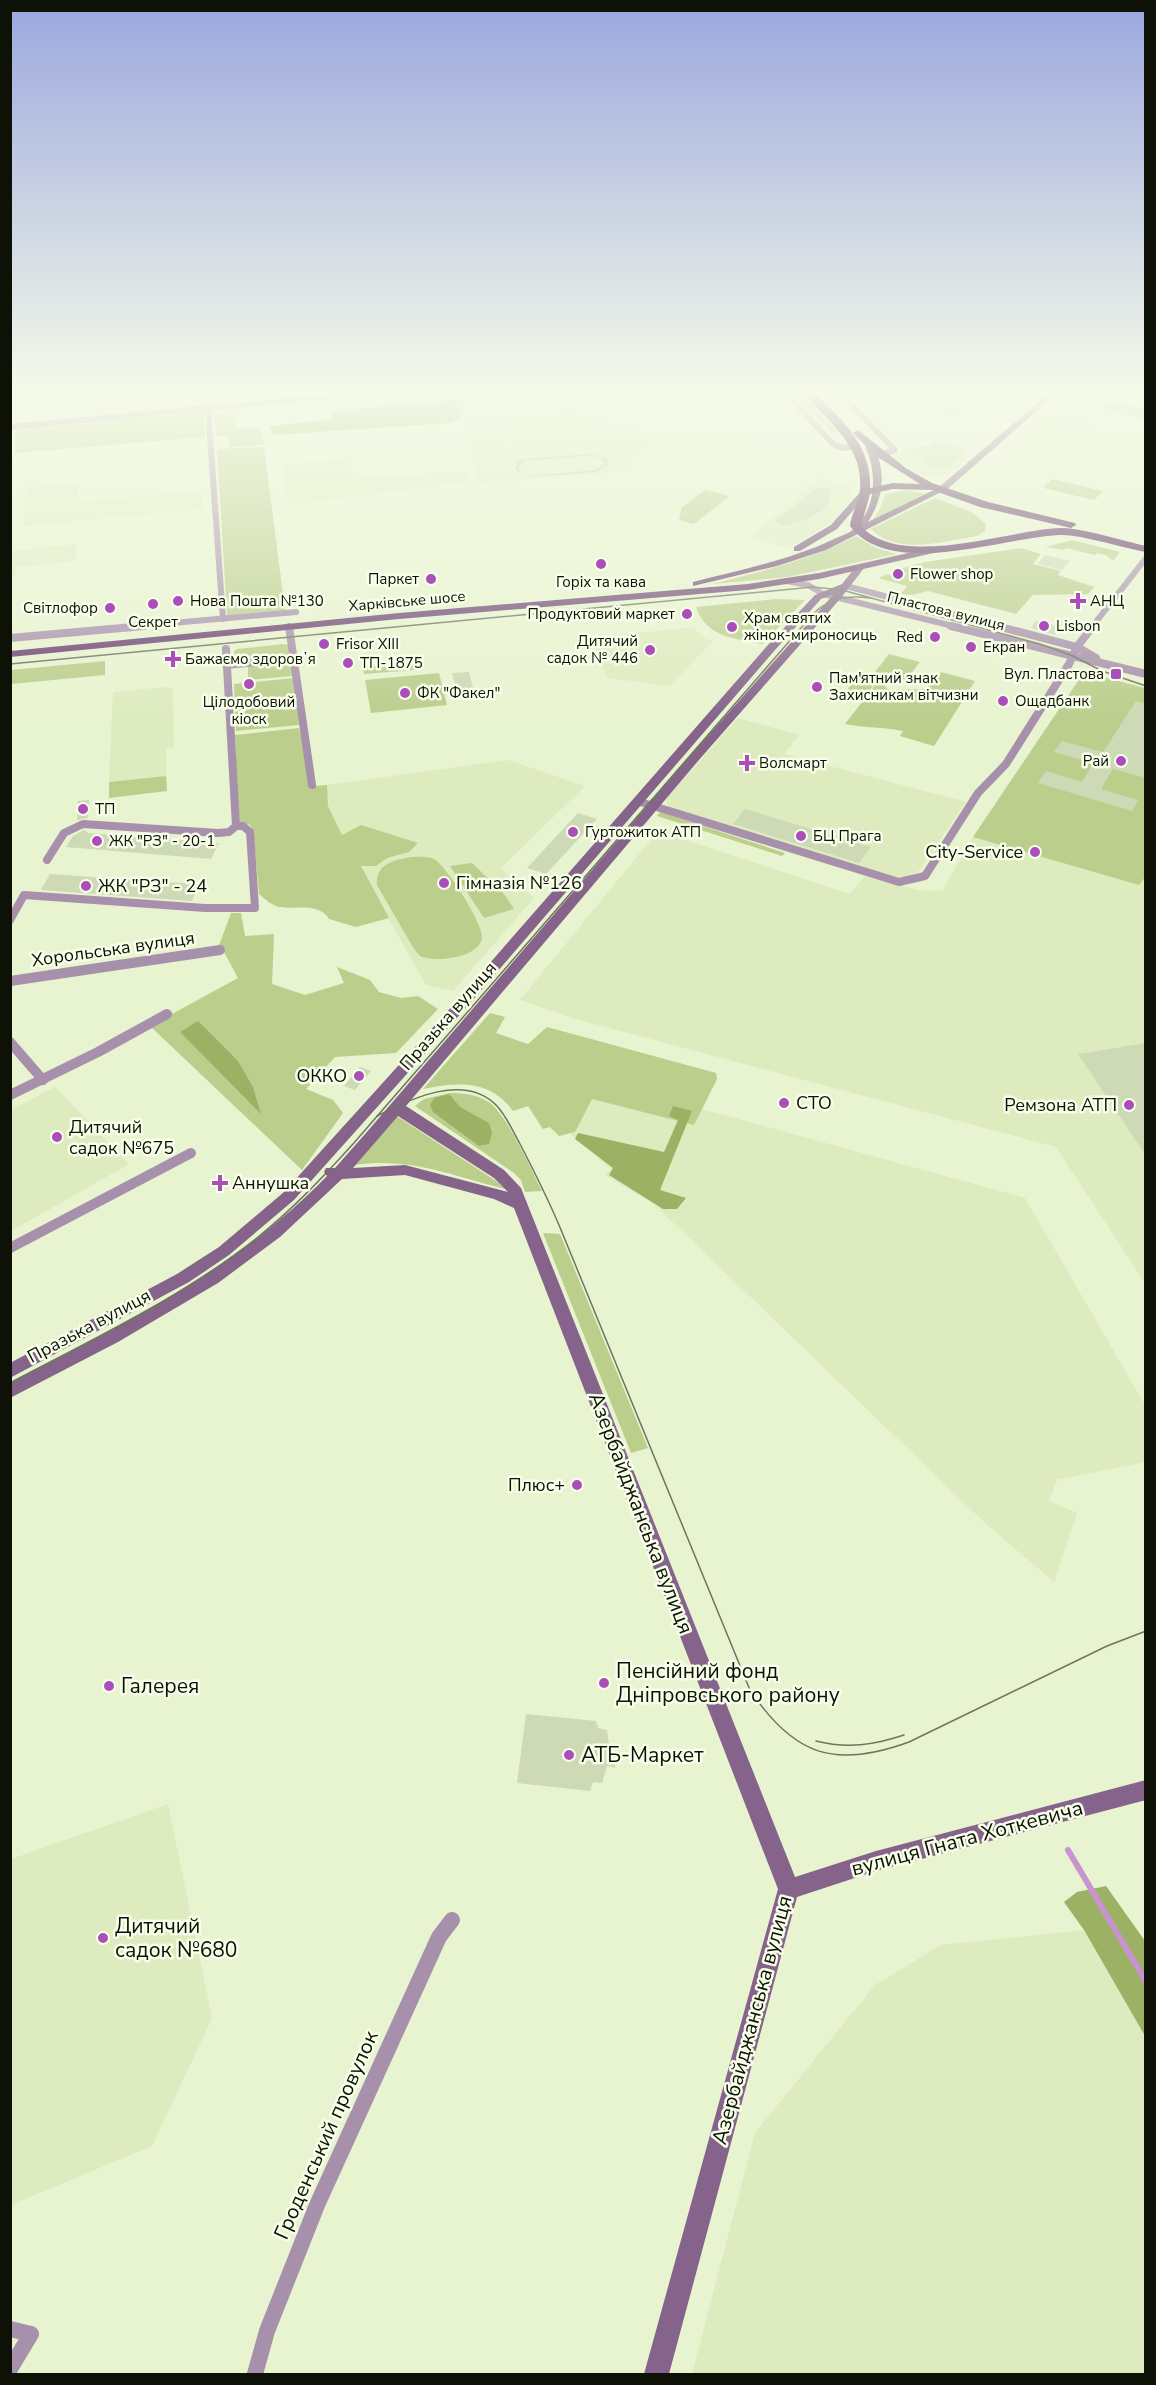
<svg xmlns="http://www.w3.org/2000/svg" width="1156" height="2385" font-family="'Nunito Sans',sans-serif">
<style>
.built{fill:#deebbf}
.green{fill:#bbce8c;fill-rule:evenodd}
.forest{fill:#9db165}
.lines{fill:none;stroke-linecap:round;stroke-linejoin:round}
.stream{stroke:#c993d0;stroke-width:6}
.building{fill:#ced9b5}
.street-far3{stroke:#a790ab;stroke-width:6}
.street-far2{stroke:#a790ab;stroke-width:8}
.street-far1{stroke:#a790ab;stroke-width:10}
.street{stroke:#a790ab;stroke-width:16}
.secondary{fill:#85638a;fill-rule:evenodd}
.primary{fill:#6c4372;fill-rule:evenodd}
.highway{fill:#56275d;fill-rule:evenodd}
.tram{stroke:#6e755e;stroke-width:1.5}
.poi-dot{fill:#ab4eb9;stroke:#f7fee9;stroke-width:2}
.labels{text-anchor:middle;stroke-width:5;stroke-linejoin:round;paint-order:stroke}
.far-poi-label{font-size:15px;fill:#0e1105;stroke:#f7fee9;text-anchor:start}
.far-street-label{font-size:15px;fill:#0e1105;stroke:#f7fee9}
.poi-label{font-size:18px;fill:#0e1105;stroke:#f7fee9;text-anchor:start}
.street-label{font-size:18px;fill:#0e1105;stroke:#f7fee9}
.near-street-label{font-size:21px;fill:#0e1105;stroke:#f7fee9}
.near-poi-label{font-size:21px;fill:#0e1105;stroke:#f7fee9;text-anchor:start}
</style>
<rect width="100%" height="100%" fill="#e8f3cf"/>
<g class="built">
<polygon points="578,389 735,389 740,394 651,403 643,394 586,400"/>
<polygon points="906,389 975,389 982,396 955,416 925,408"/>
<polygon points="575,410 645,435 655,443 622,472 479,483 463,420"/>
<polygon points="1040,412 1086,422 1092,425 1072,441 1021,429"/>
<polygon points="943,444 974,452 956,469 936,476 920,474 889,456 893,453 902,452 900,449"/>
<polygon points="349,458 354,479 464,471 469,482 288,505 282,464"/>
<polygon points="817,478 852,487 849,502 835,520 805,539 786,548 752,536"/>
<polygon points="78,483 78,502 201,491 203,509 24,526 26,488"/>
<polygon points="76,544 76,561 16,567 15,577 11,577 11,551"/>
<polygon points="693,627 704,638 713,641 670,686 607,678 591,638"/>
<polygon points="165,687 173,689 174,747 166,748 166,776 109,782 113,692"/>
<polygon points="738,718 799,735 784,754 966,802 918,872 903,877 889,876 669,808 666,799"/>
<polygon points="508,760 585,786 501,868 534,898 453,991 426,985 333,819 328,806 327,785"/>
<polygon points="658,831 850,894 865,876 918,890 942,891 973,837 1139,885 1145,876 1145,1283 1056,1147 572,1018 520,1000"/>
<polygon points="579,1081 702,1109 1025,1198 1145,1405 1145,1462 1057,1480 1049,1501 1077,1513 1054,1582 985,1523 654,1204 605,1175 611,1169 571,1135"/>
<polygon points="55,1087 129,1164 11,1231 11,1110"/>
<polygon points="168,1804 212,2018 152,2146 11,2205 11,1859"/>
<polygon points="1084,1930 1145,2036 1145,2374 692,2374 755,2133 875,1985 941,1945"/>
</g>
<g class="green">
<polygon points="789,389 797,389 838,432 831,433"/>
<polygon points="1108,403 1121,403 1145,408 1145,419 1101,409"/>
<polygon points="234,411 237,429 260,427 264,445 230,447 229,436 216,436 214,413"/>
<polygon points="204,412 205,437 15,453 15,430"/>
<polygon points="264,447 285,610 227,615 217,449"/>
<path d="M589 454 607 458 609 464 597 472 529 477 515 469 517 462 522 459ZM588 456 599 457 605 464 595 470 529 476 523 473 518 467 524 461Z"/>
<polygon points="1052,479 1103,491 1094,500 1043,488"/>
<polygon points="705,490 730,496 694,524 679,520 682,507"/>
<polygon points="905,490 926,494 872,521 880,509 885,494"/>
<path d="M935 498 973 513 986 524 985 531 977 536C945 541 897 556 871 529Z"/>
<path d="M856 536 876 548 897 554 787 577 713 584C762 571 810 560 856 536Z"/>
<polygon points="1072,540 1120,552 1113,561 1106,555 1097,553 1095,555 1066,548 1063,550 1045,547"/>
<polygon points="1021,548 1041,554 1033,564 1061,571 1058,575 1094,587 1088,594 1033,595 1016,614 928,591 912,595 901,594 907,586 878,578 888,574 896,578 907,574 900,569 925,562"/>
<path d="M776 599 805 600 762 644C734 638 707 638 696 607Z"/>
<polygon points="283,644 289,645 290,655 234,662 234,651 237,649"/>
<polygon points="889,654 920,662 906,680 875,672"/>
<polygon points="105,661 105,675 11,684 11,670"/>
<polygon points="413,662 414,670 364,674 362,667"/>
<polygon points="291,663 293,676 248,680 248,665"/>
<polygon points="861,672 880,677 866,695 847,690"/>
<path d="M941 672 975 681 934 746 900 736 903 731C883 727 865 728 845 724L880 679 884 681 886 688 890 690 926 689Z"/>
<polygon points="1084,672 1145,688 1146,876 1139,885 973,837"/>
<polygon points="439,673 447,705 371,713 365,680"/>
<polygon points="293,678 299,725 236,731 234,684"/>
<path d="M299 728 315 786 327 785 328 806 342 835 361 825 418 843 409 852 387 858 376 866H361L389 918 356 927 329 919C319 902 295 910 279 907 271 905 265 899 259 894L253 830 250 825 238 821 235 735Z"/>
<polygon points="166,776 167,791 109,798 109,782"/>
<polygon points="660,812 785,853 782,856 657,816"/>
<path d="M411 857C418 857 427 856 434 859 446 865 484 925 482 938 479 958 435 963 420 956 418 954 416 951 414 949L377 885C375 864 394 860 411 857Z"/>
<polygon points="472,863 504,894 514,909 484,918 450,866"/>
<polygon points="231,913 241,913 245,936 274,934 272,984 305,995 344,983 337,967 370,980 379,992 401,998 418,996 438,1009 396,1053 335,1057 306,1089 333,1100 343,1113 302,1170 150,1026 238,978 223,950 218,948"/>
<path d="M490 1013 505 1017 496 1033 528 1044 547 1027 716 1073 717 1079 694 1125 592 1099 575 1132 559 1136 550 1127 543 1129 528 1106 513 1111C490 1079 457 1082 423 1089Z"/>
<path d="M450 1093C463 1093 479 1095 490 1103 508 1117 531 1169 542 1191L525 1192 521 1180 514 1173 415 1106 424 1099Z"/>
<path d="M396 1117H398L496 1181 505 1189C452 1176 411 1157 355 1165Z"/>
<polygon points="543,1233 560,1234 648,1448 631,1453"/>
</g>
<g class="forest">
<polygon points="464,399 459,419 451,423 272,435 269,426 333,419 330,411"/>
<polygon points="198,1021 238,1061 253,1087 261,1114 180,1032"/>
<polygon points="449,1094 460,1107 489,1123 492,1133 489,1144 479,1146 433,1112 430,1105 434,1098"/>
<polygon points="673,1106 692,1111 660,1190 686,1198 677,1209 663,1209 609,1175 613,1168 575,1139 578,1133 664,1152 678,1120 669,1116"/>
<polygon points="1106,1886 1145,1941 1145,2036 1084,1930 1064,1902 1077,1892"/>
</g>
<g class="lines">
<polyline class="stream" points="1068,1850 1146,1982"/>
</g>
<g class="building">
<polygon points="647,389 686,389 686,395 655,399"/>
<polygon points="933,441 941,442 966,450 948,467 934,469 927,465 910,448 928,446"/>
<polygon points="817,488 831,488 830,500 822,511 806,520 784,526 775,521"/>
<polygon points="1045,555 1070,561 1062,570 1037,564"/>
<polygon points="1036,621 1061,627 1055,635 1031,628"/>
<polygon points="469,672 475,695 458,696 452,673"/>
<polygon points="1136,701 1146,704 1146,778 1113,769 1101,789 1138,800 1132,811 1038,783 1046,771 1082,782 1093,763 1054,752 1062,741 1103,752"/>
<polygon points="89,800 88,818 77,820 78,801"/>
<polygon points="745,809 871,847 859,863 733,824"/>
<polygon points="578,813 597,819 546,874 527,868"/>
<polygon points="84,830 88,833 219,843 211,859 66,847 73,836"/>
<polygon points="50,874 132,880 199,884 192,901 41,890"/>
<polygon points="1146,1043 1146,1156 1078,1054"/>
<polygon points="360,1067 371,1071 355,1090 344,1086"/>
<polygon points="526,1714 596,1721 598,1728 607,1730 610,1752 617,1751 615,1768 607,1766 602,1783 593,1782 590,1791 517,1783"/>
</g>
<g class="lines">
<g class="street-far3">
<polyline points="782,389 833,444 842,448 857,446"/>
<polyline points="836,389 895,450 879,455"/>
<polyline points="208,408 223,619"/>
<polyline points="10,427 405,389"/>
<polyline points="786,581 808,585 823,594 957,627"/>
<polyline points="846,586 1002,627"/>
<polyline points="128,627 296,612"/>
<polyline points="1092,627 1146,558"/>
</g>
<g class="street-far2">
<polyline points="951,626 1146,674"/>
<polyline points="997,626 1077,647 1096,658"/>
<polyline points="289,627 312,785"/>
<polyline points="10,638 144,626"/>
<polyline points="226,649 236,826"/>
<polyline points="226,665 294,659"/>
<polyline points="637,801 899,882 925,876 978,793 1006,764 1069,664 1077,647 1093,626"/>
<polyline points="47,860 64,833 83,824 218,833 229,832 236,826"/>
<polyline points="10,920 24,895 205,908 255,908 250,832 243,826 236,826"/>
</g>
<g class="street-far1">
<polyline points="10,981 220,950"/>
<polyline points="10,1042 43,1080"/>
<polyline points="10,1095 98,1052 167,1014"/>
<polyline points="10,1248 191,1153"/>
</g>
<g class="street">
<polyline points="10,2329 31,2334 10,2369"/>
<polyline points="255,2374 267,2331 317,2205 439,1937 452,1920"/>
</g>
<g class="secondary">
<polygon points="1054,389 1062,389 944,492 938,492 938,488"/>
<path d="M857 565 865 567 840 599 698 761 406 1106 504 1170 521 1188 795 1877 876 1851 1146 1780V1800L876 1871 797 1897 669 2374H644L778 1889 514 1208 494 1199 405 1175 342 1179 280 1237 218 1283 118 1342 10 1398V1383C123 1325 238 1268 327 1176L324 1172 326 1168H335L366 1133 690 756 834 594 821 599 775 650 465 1009 294 1200 229 1255 189 1282 10 1378V1363L177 1274 219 1247 284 1192 455 1003 767 646 815 595 842 584ZM398 1116 494 1178 508 1192 405 1165 353 1168Z"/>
</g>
<g class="primary">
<path d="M869 443 872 444C887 470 884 497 868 522L938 488 945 490 826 550 777 566 693 586V582C740 570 790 560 834 539 841 536 850 533 855 528 877 507 877 472 865 446Z"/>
<polygon points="862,490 869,492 837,529 800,551 794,551 794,547 831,525"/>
<polygon points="935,547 938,548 938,552 819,579 748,590 399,619 10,657 10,651 399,613 748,584 819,573"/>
</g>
<path class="highway" d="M800 389H810C839 417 872 444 870 488L893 483 920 484 876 456 853 433 858 430 907 469 932 483 988 502 1075 523 1076 525 1071 528 980 507 932 490 893 489 870 494 861 526C901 570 1007 530 1060 528 1079 527 1124 541 1146 546V552C1124 548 1079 534 1060 535 1003 537 891 580 850 526 851 514 859 503 860 490 864 444 826 421 800 389Z"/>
<g class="tram">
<polyline points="10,664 813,587 842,590 1040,644 1073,656 1102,671 1146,686"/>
<path d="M377 1116C410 1099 465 1072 497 1106 507 1117 512 1130 519 1142 533 1169 547 1197 559 1225L750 1690C794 1756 835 1769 909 1742L1107 1646 1146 1631"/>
<path d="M10 1383C95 1338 183 1297 258 1237 293 1209 323 1177 353 1144L813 614C830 597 848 595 871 598"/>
<path d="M816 1741C847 1749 874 1745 904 1735"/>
</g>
</g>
<linearGradient id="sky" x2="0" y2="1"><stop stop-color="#9ba7de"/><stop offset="0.54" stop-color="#f5fae9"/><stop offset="1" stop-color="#f5fae9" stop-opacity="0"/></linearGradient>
<rect width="1156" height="723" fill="url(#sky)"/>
<g class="poi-dot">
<circle cx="601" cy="564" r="6"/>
<circle cx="898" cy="574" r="6"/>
<circle cx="431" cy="579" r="6"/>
<circle cx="178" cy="601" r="6"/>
<path d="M1075 592h6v6h6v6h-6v6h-6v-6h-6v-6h6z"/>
<circle cx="153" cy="604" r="6"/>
<circle cx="110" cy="608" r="6"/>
<circle cx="687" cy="614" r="6"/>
<circle cx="1044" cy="626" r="6"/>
<circle cx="732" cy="627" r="6"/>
<circle cx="935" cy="637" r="6"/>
<circle cx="324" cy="644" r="6"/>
<circle cx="971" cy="647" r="6"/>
<circle cx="650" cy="650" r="6"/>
<path d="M170 650h6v6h6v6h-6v6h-6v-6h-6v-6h6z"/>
<circle cx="348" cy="663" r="6"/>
<rect x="1110" y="668" width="12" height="12" rx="3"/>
<circle cx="249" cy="684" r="6"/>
<circle cx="817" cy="687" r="6"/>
<circle cx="405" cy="693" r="6"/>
<circle cx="1003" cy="701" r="6"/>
<circle cx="1121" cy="761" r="6"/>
<path d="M744 754h6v6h6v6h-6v6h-6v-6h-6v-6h6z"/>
<circle cx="83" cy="809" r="6"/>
<circle cx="573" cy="832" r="6"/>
<circle cx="801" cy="836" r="6"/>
<circle cx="97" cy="841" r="6"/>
<circle cx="1035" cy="852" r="6"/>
<circle cx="444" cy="883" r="6"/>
<circle cx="86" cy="886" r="6"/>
<circle cx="359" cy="1076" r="6"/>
<circle cx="784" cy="1103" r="6"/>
<circle cx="1129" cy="1105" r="6"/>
<circle cx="57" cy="1137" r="6"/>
<path d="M217 1174h6v6h6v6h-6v6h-6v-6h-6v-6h6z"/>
<circle cx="577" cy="1485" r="6"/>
<circle cx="604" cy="1683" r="6"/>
<circle cx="109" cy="1686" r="6"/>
<circle cx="569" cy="1755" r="6"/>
<circle cx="103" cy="1938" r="6"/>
</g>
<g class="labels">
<g class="far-poi-label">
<text x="910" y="579">Flower shop</text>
<text x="419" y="584" text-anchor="end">Паркет</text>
<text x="601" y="587" text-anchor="middle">Горіх та кава</text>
<text x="190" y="606">Нова Пошта №130</text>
<text x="1090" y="606">АНЦ</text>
<text x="98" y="613" text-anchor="end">Світлофор</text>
<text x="675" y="619" text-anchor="end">Продуктовий маркет</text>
<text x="744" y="623">Храм святих<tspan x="744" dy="17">жінок-мироносиць</tspan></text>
<text x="153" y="627" text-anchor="middle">Секрет</text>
<text x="1056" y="631">Lisbon</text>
<text x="923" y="642" text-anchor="end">Red</text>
<text x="638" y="646" text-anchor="end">Дитячий<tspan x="638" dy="17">садок № 446</tspan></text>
<text x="336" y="649">Frisor XIII</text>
<text x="983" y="652">Екран</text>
<text x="185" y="664">Бажаємо здоровʼя</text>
<text x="360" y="668">ТП-1875</text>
<text x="1104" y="679" text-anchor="end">Вул. Пластова</text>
<text x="829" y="683">Пам'ятний знак<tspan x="829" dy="17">Захисникам вітчизни</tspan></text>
<text x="417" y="698">ФК "Факел"</text>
<text x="1015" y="706">Ощадбанк</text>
<text x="249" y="707" text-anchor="middle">Цілодобовий<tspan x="249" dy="17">кіоск</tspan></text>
<text x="1109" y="766" text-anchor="end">Рай</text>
<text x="759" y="768">Волсмарт</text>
<text x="95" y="814">ТП</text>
<text x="585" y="837">Гуртожиток АТП</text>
<text x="813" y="841">БЦ Прага</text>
<text x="109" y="846">ЖК "РЗ" - 20-1</text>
</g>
<g class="far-street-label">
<text transform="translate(407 601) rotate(-5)" y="5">Харківське шосе</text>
<text transform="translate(946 611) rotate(14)" y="5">Пластова вулиця</text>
</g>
<g class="poi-label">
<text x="1023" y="858" text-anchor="end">City-Service</text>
<text x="456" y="889">Гімназія №126</text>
<text x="98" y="892">ЖК "РЗ" - 24</text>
<text x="347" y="1082" text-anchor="end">ОККО</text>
<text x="796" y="1109">СТО</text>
<text x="1117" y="1111" text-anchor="end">Ремзона АТП</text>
<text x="69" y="1133">Дитячий<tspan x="69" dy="21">садок №675</tspan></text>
<text x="232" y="1189">Аннушка</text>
<text x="565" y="1491" text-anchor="end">Плюс+</text>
</g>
<g class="street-label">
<text transform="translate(113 949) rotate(-8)" y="6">Хорольська вулиця</text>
<text transform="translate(448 1016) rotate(-49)" y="6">Празька вулиця</text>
<text transform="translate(89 1326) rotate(-28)" y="6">Празька вулиця</text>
</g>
<g class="near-street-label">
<text transform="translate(641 1513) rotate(69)" y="7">Азербайджанська вулиця</text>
<text transform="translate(967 1838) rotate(-15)" y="7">вулиця Гната Хоткевича</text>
<text transform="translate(752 2020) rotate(-75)" y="7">Азербайджанська вулиця</text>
<text transform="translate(326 2135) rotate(-66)" y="7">Гроденський провулок</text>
</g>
<g class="near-poi-label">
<text x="616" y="1678">Пенсійний фонд<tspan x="616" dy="24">Дніпровського району</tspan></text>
<text x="121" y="1693">Галерея</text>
<text x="581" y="1762">АТБ-Маркет</text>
<text x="115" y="1933">Дитячий<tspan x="115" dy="24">садок №680</tspan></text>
</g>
</g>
<rect width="1156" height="2385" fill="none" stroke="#0e1105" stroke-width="24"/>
</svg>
